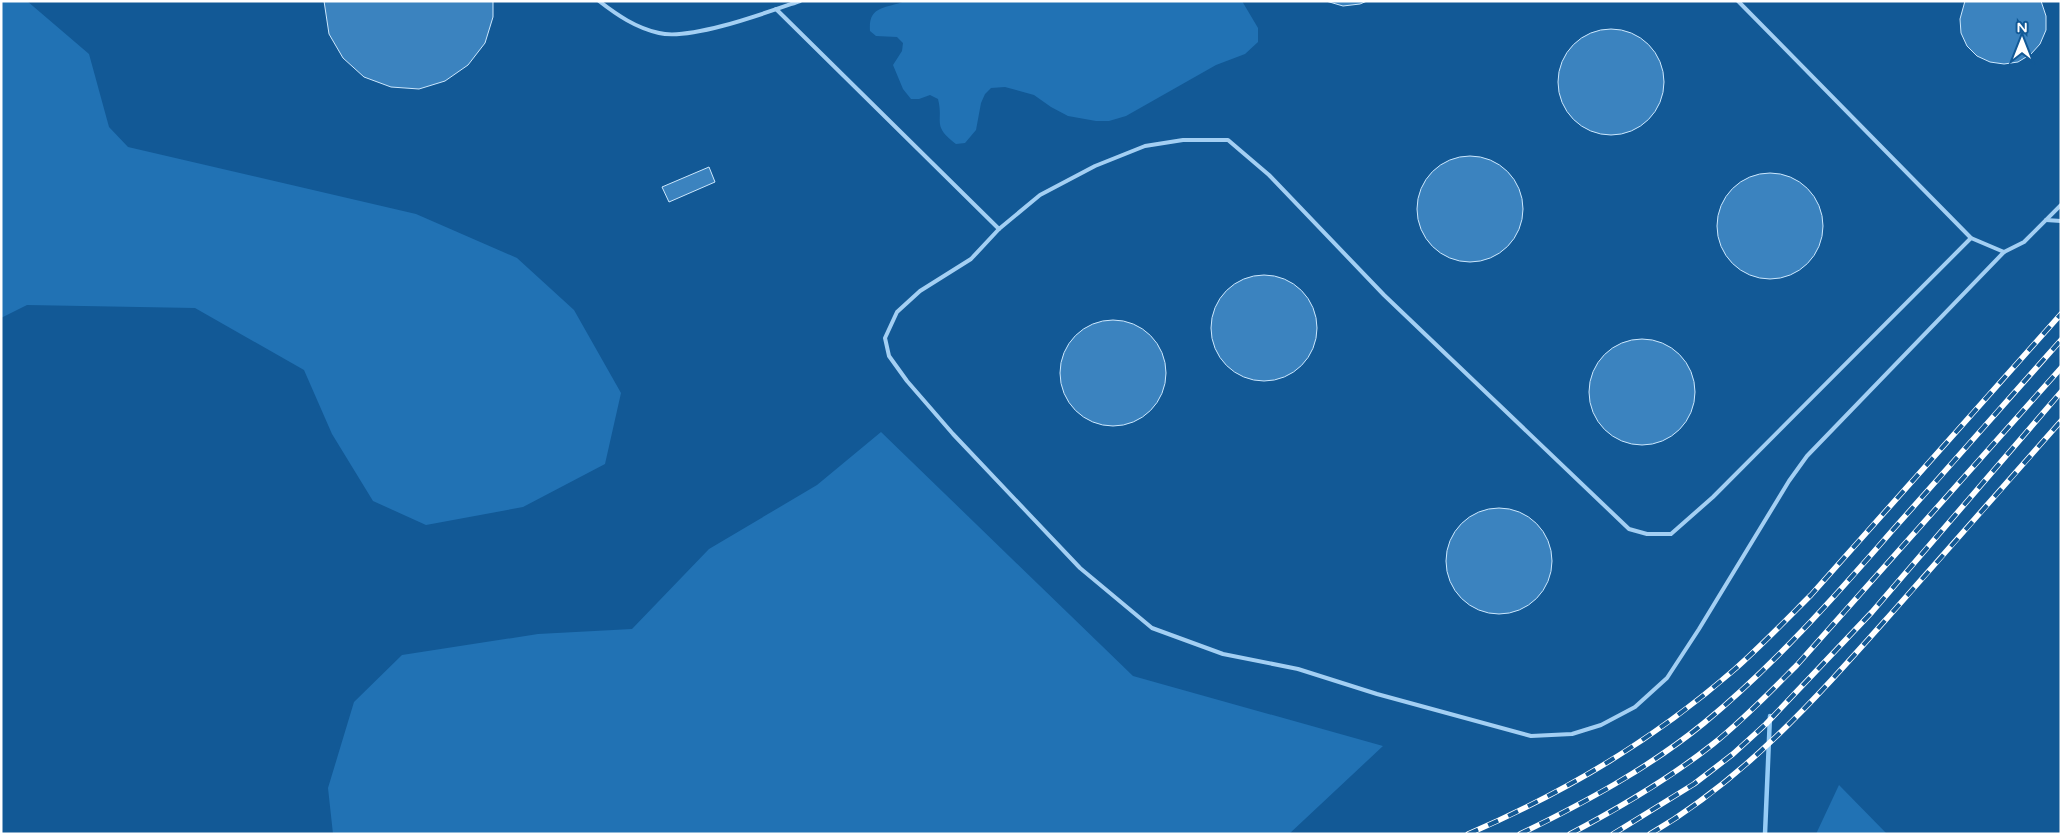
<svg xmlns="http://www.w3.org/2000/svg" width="2062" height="835" font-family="'Varela Round',sans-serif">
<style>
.green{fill:#2172b4}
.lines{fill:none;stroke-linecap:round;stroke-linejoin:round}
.stream{stroke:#95ccf6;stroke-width:4.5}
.building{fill:#3b83bf;stroke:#cbe7fd}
.service{stroke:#a3cff3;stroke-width:4}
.rail-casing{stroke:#fff;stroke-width:5.5}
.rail{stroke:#125996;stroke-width:4;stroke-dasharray:11;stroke-linecap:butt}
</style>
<rect width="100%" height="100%" fill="#125996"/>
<g class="green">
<polygon points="1,1 27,1 89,54 109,127 128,147 416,214 517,258 574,310 621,393 605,464 523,507 426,525 373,501 332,434 304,370 195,308 27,305 1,318"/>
<path d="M905 1H1242L1258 28V42L1245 54 1216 65 1126 116 1109 121H1096L1068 116 1051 107 1034 95 1005 87 991 88 985 94 981 103 976 130 965 143 956 144C931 125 944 122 938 99L930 95 919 99H911L903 89 893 65 902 51 903 43 897 37 876 36 870 31C868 5 886 9 905 1Z"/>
<polygon points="881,432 1133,676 1383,746 1289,834 333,834 328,788 354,702 402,655 538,634 632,629 709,549 817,485"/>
<polygon points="1839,785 1887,834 1816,834"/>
</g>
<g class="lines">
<polyline class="stream" points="1765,834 1770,716"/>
</g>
<g class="building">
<polygon points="324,1 493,1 493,17 485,43 468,65 445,81 419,89 391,87 364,77 343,58 329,34"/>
<polygon points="1326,1 1367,1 1360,4 1343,6"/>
<polygon points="1965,1 2041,1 2046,16 2046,30 2040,44 2031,54 2018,62 2004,64 1990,62 1977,56 1967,46 1961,33 1960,19"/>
<circle cx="1611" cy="82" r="53"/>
<circle cx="1470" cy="209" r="53"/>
<polygon points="709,167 715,182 669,202 662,187"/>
<circle cx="1770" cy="226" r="53"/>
<circle cx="1264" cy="328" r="53"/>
<circle cx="1113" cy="373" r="53"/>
<circle cx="1642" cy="392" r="53"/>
<circle cx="1499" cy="561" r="53"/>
</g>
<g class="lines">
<g class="service">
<path d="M599 1C617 15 636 28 659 33 690 41 768 12 800 1"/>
<polyline points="1738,1 1971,238 2004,252 2024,242 2061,205"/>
<polyline points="776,9 999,229"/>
<polyline points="2046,220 2061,221"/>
<polyline points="1971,238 1713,497 1671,534 1647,534 1629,529 1384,295 1269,175 1228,140 1183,140 1145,146 1095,166 1040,195 999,229 971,259 920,291 897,312 885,338 889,356 907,381 953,434 1080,568 1152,628 1223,654 1298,669 1377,694 1531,736 1572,734 1601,725 1635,707 1667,678 1699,629 1789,481 1807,456 2004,252"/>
</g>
<g class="rail-casing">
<g id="rail">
<path d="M1468 834C1564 793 1656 738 1735 669 1761 646 1786 620 1811 595L2061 314"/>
<path d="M1520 834C1584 803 1649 768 1704 723 1773 666 1832 600 1891 532 1948 468 2004 404 2061 340"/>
<path d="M1570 834C1619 808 1669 779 1713 744 1743 720 1770 692 1797 665L2061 368"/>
<polyline points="1613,834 1694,784 1733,754 1766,724 1872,612 2061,392"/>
<path d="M1650 834C1746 778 1817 697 1890 615 1947 551 2004 486 2061 421"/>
</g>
</g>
<use href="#rail" class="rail"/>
</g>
<rect width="2062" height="835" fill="none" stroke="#ffffff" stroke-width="5"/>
<g transform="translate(2022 40)" stroke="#125996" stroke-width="4" paint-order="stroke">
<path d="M0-4L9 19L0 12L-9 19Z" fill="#ffffff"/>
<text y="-8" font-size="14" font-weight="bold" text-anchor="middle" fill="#ffffff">N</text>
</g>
</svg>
